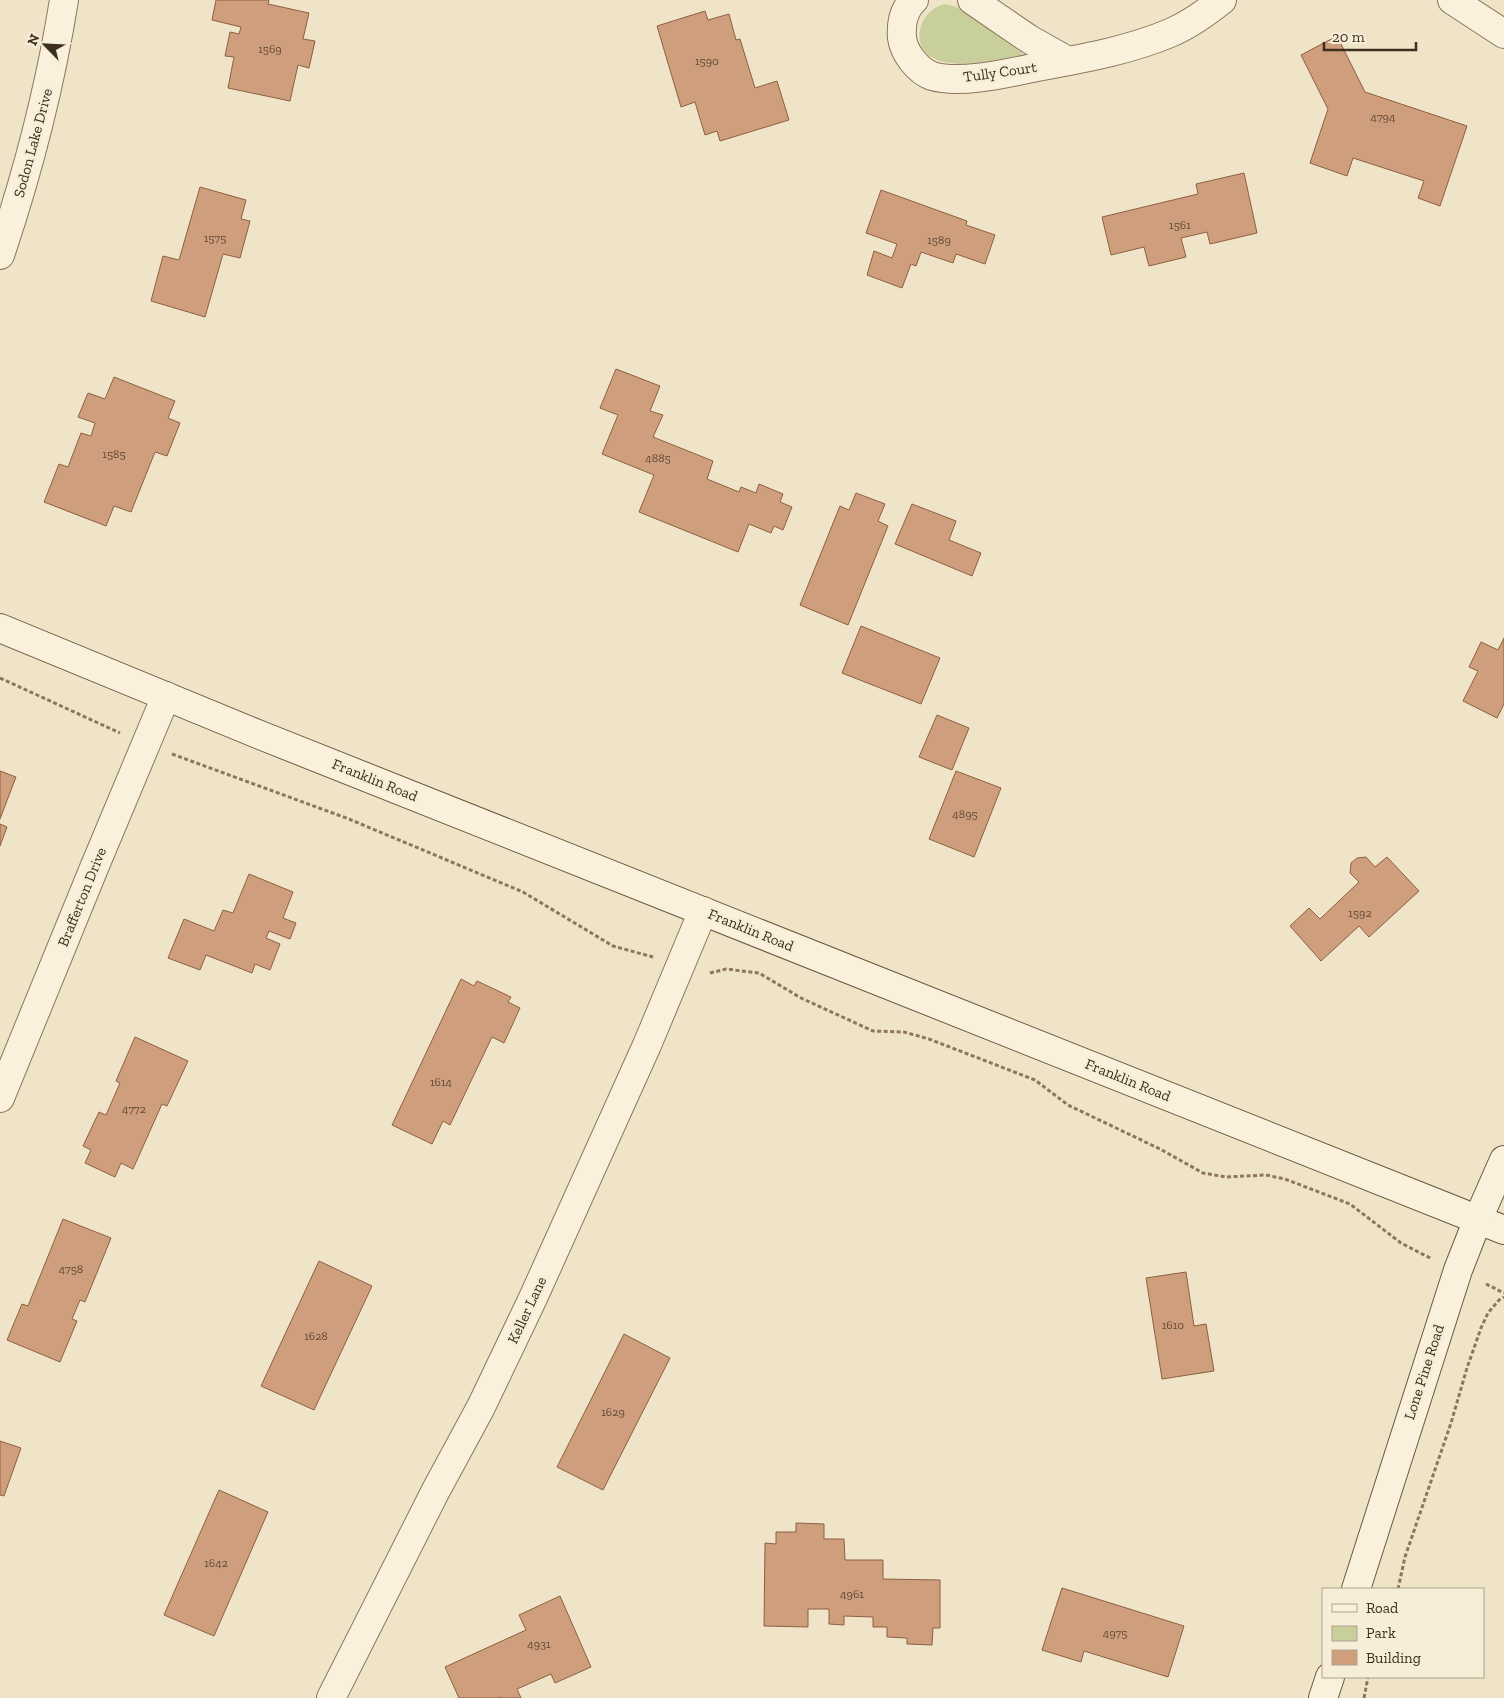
<svg xmlns="http://www.w3.org/2000/svg" width="1504" height="1698" font-family="'Zilla Slab',serif">
<style>
.green{fill:#c9cf9b}
.building{fill:#cf9f7d;stroke:#8d5f41}
.lines{fill:none;stroke-linecap:round;stroke-linejoin:round}
.street-casing{stroke:#8d765c;stroke-width:30}
.secondary-casing{stroke:#6f573f;stroke-width:30}
.path{stroke:#8d765c;stroke-width:3;stroke-dasharray:4 2.5;stroke-linecap:butt}
.street{stroke:#faf1dc;stroke-width:28}
.secondary{stroke:#faf1dc;stroke-width:28}
.labels{text-anchor:middle;stroke-width:5;stroke-linejoin:round;paint-order:stroke}
.number-label{font-size:12px;fill:#624a37}
.street-label{font-size:15px;fill:#3d2e20;stroke:#f7eed8}
</style>
<rect width="100%" height="100%" fill="#f0e4c8"/>
<path class="green" d="M945 4 960 8 1023 54C1001 61 957 69 935 59 909 48 918 10 945 4Z"/>
<g class="building">
<polygon points="216,0 269,0 268,4 309,13 303,39 315,41 309,68 298,65 290,101 228,88 234,57 225,56 230,32 239,34 241,27 212,20"/>
<polygon points="705,11 708,20 729,14 736,40 740,39 755,88 777,81 789,120 720,141 717,131 705,135 695,102 681,107 657,26"/>
<polygon points="1337,36 1365,92 1467,126 1440,206 1418,198 1424,181 1353,158 1347,176 1310,163 1328,109 1301,55"/>
<polygon points="1244,173 1257,233 1210,244 1207,232 1181,238 1186,257 1149,266 1144,247 1111,255 1102,217 1198,194 1196,184"/>
<polygon points="200,187 246,200 241,219 250,221 240,258 223,254 205,317 151,301 163,256 179,260"/>
<polygon points="881,190 967,221 966,225 995,235 985,264 956,254 953,263 921,252 916,266 911,264 902,288 867,275 874,251 892,258 897,244 866,233"/>
<polygon points="616,369 660,386 650,411 663,415 653,437 713,461 707,479 739,492 741,487 756,493 759,484 783,494 780,502 792,507 783,530 774,526 771,533 749,524 738,552 639,512 654,475 602,454 618,415 600,408"/>
<polygon points="114,377 175,401 168,418 180,423 167,456 155,452 131,512 114,506 106,526 44,502 59,464 68,467 81,433 91,436 95,423 78,417 88,393 105,399"/>
<polygon points="856,493 885,504 878,521 888,526 848,625 800,605 840,506 849,510"/>
<polygon points="912,504 956,521 949,540 981,553 972,576 895,544"/>
<polygon points="861,626 940,658 921,704 842,673"/>
<polygon points="1504,638 1504,704 1497,718 1463,701 1478,671 1469,667 1481,642 1498,650"/>
<polygon points="937,715 969,728 952,770 919,757"/>
<polygon points="0,771 16,777 0,819"/>
<polygon points="956,771 1001,788 974,857 929,839"/>
<polygon points="0,824 7,827 0,846"/>
<polygon points="1366,857 1375,867 1387,857 1419,891 1369,937 1359,926 1321,961 1290,926 1309,908 1320,919 1359,882 1350,873 1351,863 1357,858"/>
<polygon points="249,874 293,892 283,918 296,923 290,939 269,931 266,938 280,944 270,970 255,964 252,973 206,955 200,970 168,958 184,919 214,931 223,910 233,913"/>
<polygon points="461,979 474,986 477,981 511,997 508,1002 520,1008 504,1043 492,1037 450,1125 443,1121 432,1144 392,1125"/>
<polygon points="135,1037 188,1061 167,1106 162,1104 133,1169 121,1163 115,1177 85,1163 91,1150 83,1146 99,1112 106,1115 120,1083 116,1081"/>
<polygon points="63,1219 111,1238 85,1302 80,1300 72,1319 77,1321 60,1362 7,1340 22,1304 28,1306"/>
<polygon points="319,1261 372,1286 314,1410 261,1386"/>
<polygon points="1186,1272 1194,1326 1206,1324 1214,1371 1162,1379 1146,1278"/>
<polygon points="624,1334 670,1358 603,1490 557,1467"/>
<polygon points="0,1441 21,1448 4,1496 0,1495"/>
<polygon points="219,1490 268,1512 214,1636 164,1615"/>
<polygon points="796,1523 824,1524 824,1539 844,1539 845,1560 883,1560 883,1579 940,1580 940,1628 933,1628 932,1645 907,1644 907,1638 887,1637 887,1627 873,1627 873,1617 844,1616 844,1625 829,1624 829,1609 808,1609 808,1627 764,1626 765,1543 776,1544 776,1532 796,1532"/>
<polygon points="1062,1588 1184,1626 1168,1677 1084,1651 1081,1662 1042,1650"/>
<polygon points="560,1596 591,1667 555,1683 551,1674 517,1689 521,1698 501,1698 500,1697 497,1698 459,1698 445,1667 526,1630 519,1615"/>
</g>
<g class="lines">
<g class="street-casing">
<g id="street">
<path d="M914 0C903 10 901 25 902 38 904 53 918 71 932 76 961 85 1012 72 1042 66 1085 58 1130 50 1170 33 1189 25 1207 12 1222 0"/>
<polyline points="972,0 1029,39 1068,61"/>
<polyline points="1452,0 1504,34"/>
<path d="M0 255C28 172 50 87 64 0"/>
<polyline points="0,1098 94,868 166,696"/>
<polyline points="331,1698 435,1492 481,1407 533,1298 647,1045 703,911"/>
</g>
</g>
<g class="secondary-casing">
<g id="secondary">
<polyline points="0,628 260,735 1504,1230"/>
<polyline points="1356,1589 1458,1270 1478,1219 1504,1160"/>
<polyline points="1323,1698 1330,1677"/>
</g>
</g>
<g class="path">
<polyline points="0,678 120,733"/>
<polyline points="172,754 349,819 523,892 613,946 653,957"/>
<polyline points="710,973 726,969 759,973 801,998 873,1031 904,1032 929,1039 1035,1080 1068,1105 1160,1149 1203,1173 1226,1177 1266,1175 1285,1179 1350,1204 1401,1243 1432,1259"/>
<polyline points="1486,1284 1504,1293"/>
<polyline points="1398,1589 1405,1557 1451,1423 1467,1368 1481,1328 1488,1313 1499,1300 1504,1297"/>
<polyline points="1364,1698 1368,1677"/>
</g>
<use href="#street" class="street"/>
<use href="#secondary" class="secondary"/>
</g>
<g class="labels">
<g class="number-label">
<text x="270" y="53">1569</text>
<text x="707" y="65">1590</text>
<text x="1383" y="121">4794</text>
<text x="1180" y="229">1561</text>
<text x="215" y="242">1575</text>
<text x="939" y="244">1589</text>
<text x="114" y="458">1585</text>
<text x="658" y="462">4885</text>
<text x="965" y="818">4895</text>
<text x="1360" y="917">1592</text>
<text x="441" y="1086">1614</text>
<text x="134" y="1113">4772</text>
<text x="71" y="1273">4758</text>
<text x="1173" y="1329">1610</text>
<text x="316" y="1340">1628</text>
<text x="613" y="1416">1629</text>
<text x="216" y="1567">1642</text>
<text x="852" y="1598">4961</text>
<text x="1115" y="1637">4975</text>
<text x="539" y="1648">4931</text>
</g>
<g class="street-label">
<text transform="translate(1000 72) rotate(-8)" y="5">Tully Court</text>
<text transform="translate(33 143) rotate(-75)" y="5">Sodon Lake Drive</text>
<text transform="translate(375 780) rotate(22)" y="5">Franklin Road</text>
<text transform="translate(82 897) rotate(-68)" y="5">Brafferton Drive</text>
<text transform="translate(751 930) rotate(22)" y="5">Franklin Road</text>
<text transform="translate(1128 1080) rotate(22)" y="5">Franklin Road</text>
<text transform="translate(527 1310) rotate(-65)" y="5">Keller Lane</text>
<text transform="translate(1424 1372) rotate(-72)" y="5">Lone Pine Road</text>
</g>
</g>
<rect x="1322" y="1588" width="162" height="90" fill="#f7eed8" stroke="#ada18e"/>
<rect x="1332" y="1604" width="25" height="8" fill="#faf1dc" stroke="#ada18e"/>
<text x="1366" y="1613" font-size="15" fill="#3d2e20">Road</text>
<rect x="1332" y="1626" width="25" height="15" fill="#c9cf9b" stroke="#ada18e"/>
<text x="1366" y="1638" font-size="15" fill="#3d2e20">Park</text>
<rect x="1332" y="1650" width="25" height="15" fill="#cf9f7d" stroke="#ada18e"/>
<text x="1366" y="1663" font-size="15" fill="#3d2e20">Building</text>
<g transform="translate(45 45) rotate(294)" stroke="#f7eed8" stroke-width="4" paint-order="stroke">
<path d="M0-4L9 19L0 12L-9 19Z" fill="#3d2e20"/>
<text y="-8" font-size="14" font-weight="bold" text-anchor="middle" fill="#3d2e20">N</text>
</g>
<path d="M1324 42v8h92v-8" fill="none" stroke="#3d2e20" stroke-width="2.5"/>
<text x="1332" y="42" font-size="15" fill="#3d2e20" stroke="#f7eed8" stroke-width="4" paint-order="stroke">20 m</text>
</svg>
